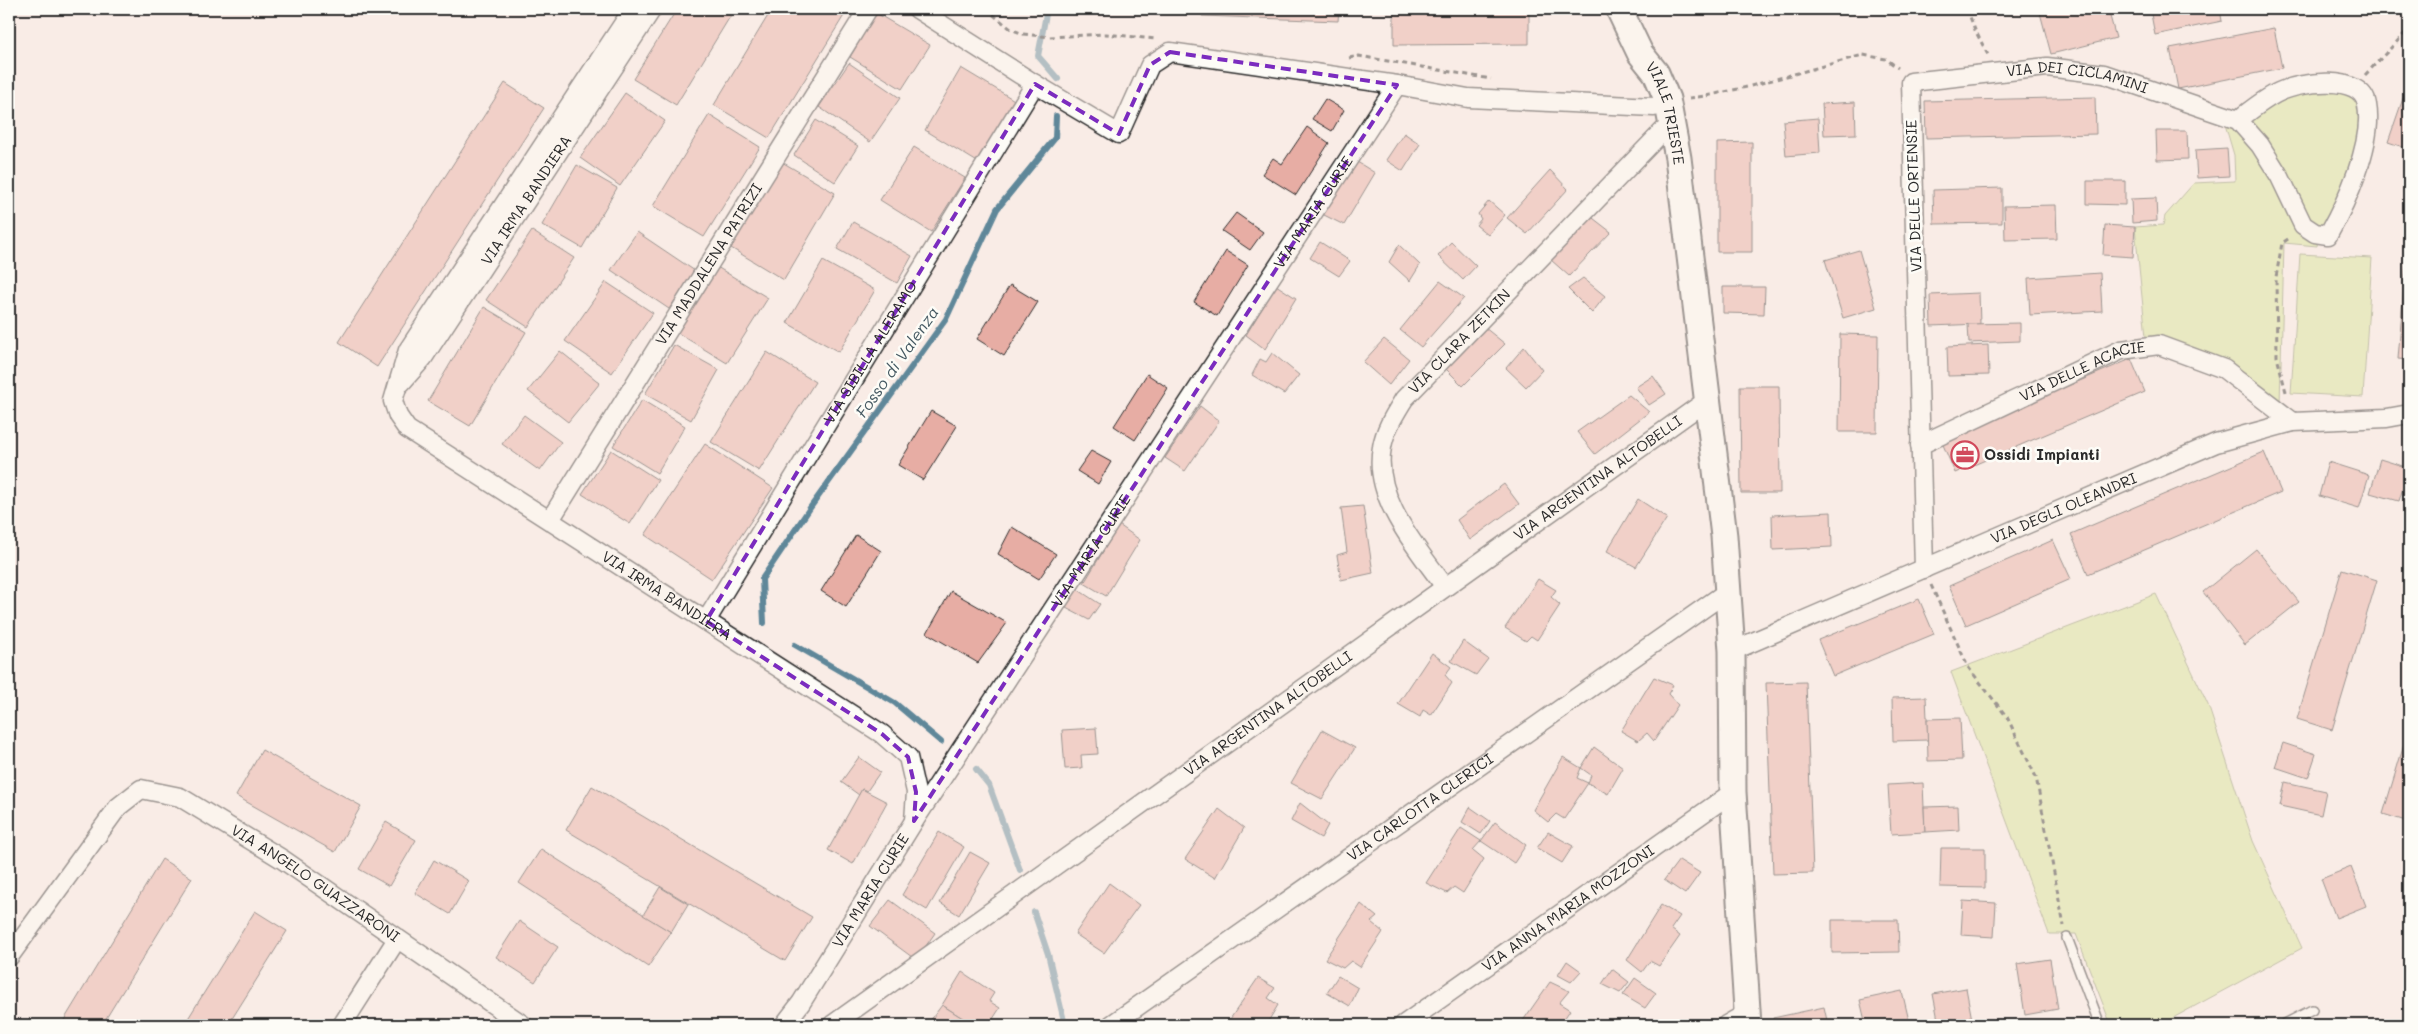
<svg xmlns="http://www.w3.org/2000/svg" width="2418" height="1034" font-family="Mali,sans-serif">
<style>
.green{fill:#d6e598;stroke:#808862}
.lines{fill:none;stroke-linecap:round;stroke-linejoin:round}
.stream{stroke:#5f8799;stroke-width:6}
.building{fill:#e7ada4;stroke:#2b2b2b}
.lane-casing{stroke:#2b2b2b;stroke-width:12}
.street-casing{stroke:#2b2b2b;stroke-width:21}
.secondary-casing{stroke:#2b2b2b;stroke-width:29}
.path{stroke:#2b2b2b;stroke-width:3;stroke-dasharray:5 4;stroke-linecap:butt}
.lane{stroke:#fdfcf7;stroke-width:9}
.street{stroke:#fdfcf7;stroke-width:18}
.secondary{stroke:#fdfcf7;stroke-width:25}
.marked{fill:none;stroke:#7b2cbf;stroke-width:4;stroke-dasharray:10 6;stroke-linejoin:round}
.labels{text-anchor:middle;stroke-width:5;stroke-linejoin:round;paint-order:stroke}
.street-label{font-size:15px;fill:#2b2b2b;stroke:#fdfcf7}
.poi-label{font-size:15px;font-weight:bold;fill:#2b2b2b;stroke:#fdfcf7;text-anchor:start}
.water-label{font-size:16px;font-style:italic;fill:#455962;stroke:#fdfcf7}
</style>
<rect width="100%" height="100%" fill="#f9ece6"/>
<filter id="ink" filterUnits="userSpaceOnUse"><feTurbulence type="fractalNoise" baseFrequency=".02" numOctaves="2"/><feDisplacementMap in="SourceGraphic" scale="10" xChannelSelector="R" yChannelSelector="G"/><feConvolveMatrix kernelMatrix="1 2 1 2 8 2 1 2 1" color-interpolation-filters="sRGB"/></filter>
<g filter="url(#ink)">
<g class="green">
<polygon points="2341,89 2367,105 2358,149 2324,229 2306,221 2245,120 2298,91"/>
<polygon points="2224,121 2235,124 2318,238 2317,246 2284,243 2280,405 2157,337 2146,337 2135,227 2163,225 2165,216 2194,183 2235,181 2234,155"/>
<polygon points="2300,254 2372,258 2363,397 2291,393"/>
<polygon points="2156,594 2208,705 2253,841 2302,948 2171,1019 2173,1025 2111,1025 2076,934 2049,934 1951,672"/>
</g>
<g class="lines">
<g class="stream">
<polyline points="1047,9 1038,56 1058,79"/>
<polyline points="764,623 762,579 810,508 946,319 997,209 1055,138 1056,116"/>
<polyline points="795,645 895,703 941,742"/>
<polyline points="976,769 989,785 1020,870"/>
<polyline points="1034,912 1048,954 1065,1025"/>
</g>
</g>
<g class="building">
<polygon points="677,9 720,9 731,15 676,105 633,79"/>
<polygon points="772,9 848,9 769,138 714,105"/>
<polygon points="1202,9 1339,9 1338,21 1202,16"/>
<polygon points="1394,9 1529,9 1529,44 1394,45"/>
<polygon points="2039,9 2108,9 2116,38 2051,54"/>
<polygon points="2150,9 2220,9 2222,21 2155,35"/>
<polygon points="2251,9 2277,9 2252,14"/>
<polygon points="876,13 930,45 902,89 850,57"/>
<polygon points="2274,28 2282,68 2178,89 2170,48"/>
<polygon points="849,63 900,98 870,142 819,107"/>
<polygon points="961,68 1016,101 979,163 925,130"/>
<polygon points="2409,81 2409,149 2388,142"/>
<polygon points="505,83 544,108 377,367 339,342"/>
<polygon points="625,93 665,121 620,186 580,158"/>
<polygon points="2095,97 2096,134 1926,138 1925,101"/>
<polygon points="1325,99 1344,110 1332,131 1312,119"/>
<polygon points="1855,102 1856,134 1824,135 1822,104"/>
<polygon points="709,115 760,147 704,237 653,206"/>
<polygon points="1818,118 1820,153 1786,156 1783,121"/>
<polygon points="816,120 858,146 835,182 794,155"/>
<polygon points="1307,127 1329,143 1296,195 1262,174 1273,158 1282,164"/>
<polygon points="2156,131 2187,131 2188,159 2157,160"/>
<polygon points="1404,133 1420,144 1403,171 1386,160"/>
<polygon points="1752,142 1752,252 1717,252 1717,143"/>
<polygon points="914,147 965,178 931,232 880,200"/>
<polygon points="2227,148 2229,176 2197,178 2195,150"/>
<polygon points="1354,160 1375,173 1344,225 1322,214"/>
<polygon points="782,162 835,193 784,280 731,248"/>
<polygon points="577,165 617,188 582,248 542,225"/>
<polygon points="1550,170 1568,189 1527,234 1507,218"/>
<polygon points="2087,181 2125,181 2125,205 2087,204"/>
<polygon points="2002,188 2002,223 1934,224 1933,190"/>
<polygon points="2156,198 2157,221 2132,223 2131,199"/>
<polygon points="1489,201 1505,215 1488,235 1476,225 1481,219 1478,214"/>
<polygon points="2056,205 2057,239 2005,240 2004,206"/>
<polygon points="1236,213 1263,232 1250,250 1222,231"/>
<polygon points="1589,215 1611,232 1569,276 1551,260"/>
<polygon points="853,222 912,256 897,283 837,249"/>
<polygon points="2409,224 2409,360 2398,359"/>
<polygon points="2105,225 2135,227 2133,257 2103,255"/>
<polygon points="532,231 574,258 528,327 486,300"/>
<polygon points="637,232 695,271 669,309 611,270"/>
<polygon points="1320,242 1350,261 1339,276 1310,258"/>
<polygon points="1451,242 1476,266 1463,280 1438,256"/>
<polygon points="1399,245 1420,265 1410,281 1389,262"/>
<polygon points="1859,250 1876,308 1843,318 1825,260"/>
<polygon points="1226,251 1248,265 1217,316 1194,302"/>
<polygon points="823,261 875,290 839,352 787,323"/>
<polygon points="717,267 768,298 727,363 676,332"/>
<polygon points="2100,273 2102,311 2030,315 2028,278"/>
<polygon points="1583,278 1605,296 1592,313 1568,289"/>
<polygon points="1440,281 1464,298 1421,347 1400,330"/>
<polygon points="606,282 653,313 612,373 565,341"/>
<polygon points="1010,285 1038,302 1004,356 977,339"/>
<polygon points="1276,285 1296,298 1265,349 1246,335"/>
<polygon points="1723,287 1765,287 1764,314 1723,313"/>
<polygon points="1979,293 1980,324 1931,326 1930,295"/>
<polygon points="484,307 526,332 470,426 428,401"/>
<polygon points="2020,323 2020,341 1969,343 1968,324"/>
<polygon points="1484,327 1505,344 1463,386 1446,369"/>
<polygon points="1840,334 1878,335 1877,432 1839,432"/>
<polygon points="1384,339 1409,359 1389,385 1363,362"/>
<polygon points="674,345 719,370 691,420 645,394"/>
<polygon points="1988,345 1989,375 1948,376 1947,347"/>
<polygon points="1524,347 1542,370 1526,387 1506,368"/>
<polygon points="560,351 600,383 568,422 528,391"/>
<polygon points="767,352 815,382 759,471 711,442"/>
<polygon points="1272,353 1299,375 1284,394 1252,375 1260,359 1266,362"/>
<polygon points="2131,359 2145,392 1955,473 1941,440"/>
<polygon points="1147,374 1168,388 1135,440 1114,426"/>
<polygon points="1653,376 1666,394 1649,405 1636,387"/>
<polygon points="1740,386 1779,386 1780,493 1741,493"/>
<polygon points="1629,395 1649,412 1595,454 1577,432"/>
<polygon points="642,400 685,426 657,473 613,446"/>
<polygon points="1200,406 1219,421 1185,471 1165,458"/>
<polygon points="931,411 957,426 923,480 898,465"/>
<polygon points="524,415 561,442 540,471 502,444"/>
<polygon points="705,444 773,488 712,579 645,535"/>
<polygon points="611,450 658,480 630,524 582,494"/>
<polygon points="1091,451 1111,462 1098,484 1077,471"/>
<polygon points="2264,452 2281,492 2088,574 2071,534"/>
<polygon points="2380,459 2409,468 2399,501 2370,493"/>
<polygon points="2328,462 2369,475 2359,508 2319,496"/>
<polygon points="1504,484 1519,504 1470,540 1457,520"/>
<polygon points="1638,499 1667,518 1636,567 1607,551"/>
<polygon points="1363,506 1373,573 1341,580 1337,555 1347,552 1341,508"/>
<polygon points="1831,512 1832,547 1773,550 1772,515"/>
<polygon points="1119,525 1140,540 1106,596 1084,583"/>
<polygon points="1012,527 1056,554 1039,579 998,554"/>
<polygon points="856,535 881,551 846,607 821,591"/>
<polygon points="2053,540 2071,579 1966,625 1949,586"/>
<polygon points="2256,549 2299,602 2245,645 2203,592"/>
<polygon points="2342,569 2377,580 2332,730 2297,719"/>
<polygon points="1538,579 1556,590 1551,597 1560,605 1537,640 1531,636 1526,641 1505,628"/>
<polygon points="1077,589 1100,604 1089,620 1064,607"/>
<polygon points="951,591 1007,623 978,663 927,633"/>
<polygon points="1919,599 1934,634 1833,676 1818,640"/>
<polygon points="1463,641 1488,659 1476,675 1451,661"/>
<polygon points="1432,653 1451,667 1445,675 1452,683 1431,715 1423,710 1420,717 1398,704"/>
<polygon points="1654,677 1673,685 1668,694 1678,705 1654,741 1647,733 1638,741 1621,731"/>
<polygon points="1806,682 1813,873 1773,874 1766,683"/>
<polygon points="1926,697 1928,740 1893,741 1892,698"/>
<polygon points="1960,718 1962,760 1928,761 1927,719"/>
<polygon points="1096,728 1098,754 1081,755 1082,768 1065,769 1062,730"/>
<polygon points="2409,728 2409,822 2383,814"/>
<polygon points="1322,730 1355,748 1322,799 1291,783"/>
<polygon points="2283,743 2316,754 2308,778 2275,767"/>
<polygon points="1594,747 1623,768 1608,794 1588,783 1591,775 1581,768"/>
<polygon points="262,750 361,806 335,852 236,796"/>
<polygon points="859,757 880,772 867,791 862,789 859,795 841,782"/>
<polygon points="1563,757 1581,768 1577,778 1588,783 1564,819 1556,814 1548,822 1533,810"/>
<polygon points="2285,782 2326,791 2321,815 2280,806"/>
<polygon points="1923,783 1925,832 1891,834 1888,785"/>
<polygon points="592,786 812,917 785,961 566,830"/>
<polygon points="862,789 887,802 853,864 828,850"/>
<polygon points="1300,803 1328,825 1321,838 1291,821"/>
<polygon points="1958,806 1959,830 1925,832 1924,807"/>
<polygon points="1470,807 1490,821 1481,834 1462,822"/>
<polygon points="1219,809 1244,828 1215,878 1185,859"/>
<polygon points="386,822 416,840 389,886 359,869"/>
<polygon points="1495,822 1526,845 1514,863 1481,841"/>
<polygon points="1461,828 1481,841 1473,850 1484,859 1463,893 1454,887 1447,893 1426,883"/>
<polygon points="939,832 964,847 927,910 902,895"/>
<polygon points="1548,832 1573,846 1562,863 1537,848"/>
<polygon points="1941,848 1985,848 1985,888 1940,887"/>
<polygon points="541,849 671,932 648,967 519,883"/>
<polygon points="970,852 990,863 959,915 940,903"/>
<polygon points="162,859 192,878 102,1025 61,1025"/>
<polygon points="434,860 469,881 450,914 415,893"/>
<polygon points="1679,860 1700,873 1685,894 1664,880"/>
<polygon points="2351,867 2366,906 2336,918 2321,879"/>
<polygon points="1109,883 1139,905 1104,953 1075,934"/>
<polygon points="660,887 688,904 671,932 643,915"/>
<polygon points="890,900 935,933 916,960 870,926"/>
<polygon points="1963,901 1996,903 1994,937 1961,935"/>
<polygon points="1361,904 1377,917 1371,922 1383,932 1360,967 1351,961 1343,968 1325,959"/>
<polygon points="1661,905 1680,916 1671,929 1680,936 1659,966 1650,961 1642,972 1627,960"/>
<polygon points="255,911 287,931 228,1025 184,1025"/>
<polygon points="1832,920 1898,920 1899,952 1832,953"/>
<polygon points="519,921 558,947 535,982 496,957"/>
<polygon points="2050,959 2058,1009 2025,1015 2017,964"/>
<polygon points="1567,961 1581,971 1571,982 1558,975"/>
<polygon points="1612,969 1629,982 1620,993 1602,984"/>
<polygon points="962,972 994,993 989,1001 1000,1008 989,1025 971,1025 972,1024 942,1005"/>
<polygon points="1338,976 1358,988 1350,1006 1327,993"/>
<polygon points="1258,978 1275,988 1268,998 1278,1005 1266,1025 1226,1025"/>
<polygon points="1635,978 1656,993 1645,1008 1623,995"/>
<polygon points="1550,982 1569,991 1559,1003 1570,1010 1560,1025 1520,1025"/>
<polygon points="1966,988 1973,1025 1939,1025 1933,994"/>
<polygon points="1902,991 1910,1025 1866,1025 1860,1000"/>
<polygon points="942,1005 972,1024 971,1025 927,1025"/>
<polygon points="1824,1007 1828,1025 1774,1025 1773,1018"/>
</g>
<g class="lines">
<g class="lane-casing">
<g id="lane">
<polyline points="2067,938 2100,1025"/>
<polyline points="2283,1025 2312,1010"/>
</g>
</g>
<g class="street-casing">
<g id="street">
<path id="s1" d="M633 9 408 350 393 401 398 416 407 429 882 734 908 757 916 792 914 821"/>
<polyline points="917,9 1035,84 1119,134 1150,65 1170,52 1397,85 1468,98 1654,107"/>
<path id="s2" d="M401 383 423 358 652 9"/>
<path id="s3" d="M1920 445 2121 350 2159 345 2224 369 2293 422"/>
<path id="s4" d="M550 520 868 9"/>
<path id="s5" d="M1924 569 1911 82 2047 67 2104 74 2238 120 2260 145 2280 177 2303 225 2315 233 2328 235C2346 203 2374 143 2367 105 2362 73 2300 82 2279 92 2264 99 2251 110 2238 120"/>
<path id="s6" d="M1445 587C1418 549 1372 498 1382 447 1385 429 1395 414 1404 399L1663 131"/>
<path id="s7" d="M706 621 1035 84"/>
<path id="s8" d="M1732 651 2216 443 2293 422 2387 418 2409 414"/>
<path id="s9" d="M9 957 118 807 141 789 180 797 282 859 523 1025"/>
<polyline points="342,1025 397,939"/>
<path id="s10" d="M784 1025 801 1003 914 821 1397 85"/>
<path id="s11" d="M832 1025 1706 401"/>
<path id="s12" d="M1111 1025 1728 591"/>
<path id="s13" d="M1403 1025 1733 792"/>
<polyline points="1726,1025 1747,1013"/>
</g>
</g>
<g class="secondary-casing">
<g id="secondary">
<path id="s14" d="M1619 9 1640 53 1656 73 1667 99 1678 158 1724 536 1732 651 1733 792 1748 1025"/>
</g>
</g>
<g class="path">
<polyline points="986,9 1011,29 1023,34 1049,37 1106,34 1155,39"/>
<polyline points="1967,9 1975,30 1988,55"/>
<polyline points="1349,58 1359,56 1491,79"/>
<polyline points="2365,75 2409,29"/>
<polyline points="1689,98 1706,96 1747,87 1863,55 1886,59 1898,68"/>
<polyline points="2286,392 2277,357 2276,277 2282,243 2291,237"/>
<polyline points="1931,585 1968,667 2007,717 2036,777 2064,926"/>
</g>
<use href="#lane" class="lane"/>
<use href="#street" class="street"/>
<use href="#secondary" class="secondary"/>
</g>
</g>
<path d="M0 0H2418V1034H0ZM1170 52 1397 85 914 821 916 792 908 757 882 734 706 621 1035 84 1119 134 1150 65Z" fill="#f9ece6" fill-opacity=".55" fill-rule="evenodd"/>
<path class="marked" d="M1170 52 1397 85 914 821 916 792 908 757 882 734 706 621 1035 84 1119 134 1150 65Z"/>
<defs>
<g id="office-ring" transform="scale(1.4375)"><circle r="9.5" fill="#fdfcf7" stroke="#d1495b" stroke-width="1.5"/><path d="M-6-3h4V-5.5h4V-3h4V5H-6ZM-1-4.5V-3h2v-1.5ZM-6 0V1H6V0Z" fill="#d1495b"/></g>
</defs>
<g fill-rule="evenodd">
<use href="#office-ring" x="1965" y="455"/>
</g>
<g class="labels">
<g class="street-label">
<text dy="5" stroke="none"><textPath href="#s5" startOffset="655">VIA DEI CICLAMINI</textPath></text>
<text dy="5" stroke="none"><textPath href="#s14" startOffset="116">VIALE TRIESTE</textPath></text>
<text transform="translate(1914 196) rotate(-92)" y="5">VIA DELLE ORTENSIE</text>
<text dy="5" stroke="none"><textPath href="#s2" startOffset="222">VIA IRMA BANDIERA</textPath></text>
<text dy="5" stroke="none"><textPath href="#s10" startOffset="970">VIA MARIA CURIE</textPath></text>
<text dy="5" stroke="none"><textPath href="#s4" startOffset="301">VIA MADDALENA PATRIZI</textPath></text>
<text dy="5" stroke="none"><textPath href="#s6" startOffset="291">VIA CLARA ZETKIN</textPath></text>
<text dy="5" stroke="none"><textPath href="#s7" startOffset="315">VIA SIBILLA ALERAMO</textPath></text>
<text dy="5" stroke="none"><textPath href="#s3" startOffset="179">VIA DELLE ACACIE</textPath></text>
<text dy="5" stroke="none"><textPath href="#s11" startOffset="941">VIA ARGENTINA ALTOBELLI</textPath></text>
<text dy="5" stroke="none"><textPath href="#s8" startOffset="361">VIA DEGLI OLEANDRI</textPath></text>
<text dy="5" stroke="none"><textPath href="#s10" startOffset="565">VIA MARIA CURIE</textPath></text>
<text dy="5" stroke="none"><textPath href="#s1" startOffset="802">VIA IRMA BANDIERA</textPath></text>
<text dy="5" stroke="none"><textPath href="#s11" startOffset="536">VIA ARGENTINA ALTOBELLI</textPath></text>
<text dy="5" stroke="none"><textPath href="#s12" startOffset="378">VIA CARLOTTA CLERICI</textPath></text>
<text dy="5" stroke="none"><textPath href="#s9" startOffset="415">VIA ANGELO GUAZZARONI</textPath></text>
<text dy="5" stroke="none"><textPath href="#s10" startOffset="160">VIA MARIA CURIE</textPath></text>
<text dy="5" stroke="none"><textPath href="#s13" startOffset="202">VIA ANNA MARIA MOZZONI</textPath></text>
</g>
<g class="poi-label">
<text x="1984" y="460">Ossidi Impianti</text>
</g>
<g class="water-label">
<text transform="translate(897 362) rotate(-55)" y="6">Fosso di Valenza</text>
</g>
</g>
<rect width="2418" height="1034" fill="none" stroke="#fdfcf7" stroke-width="30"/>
<rect x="15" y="15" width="2388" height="1004" fill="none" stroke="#2b2b2b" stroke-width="2" filter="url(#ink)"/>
</svg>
